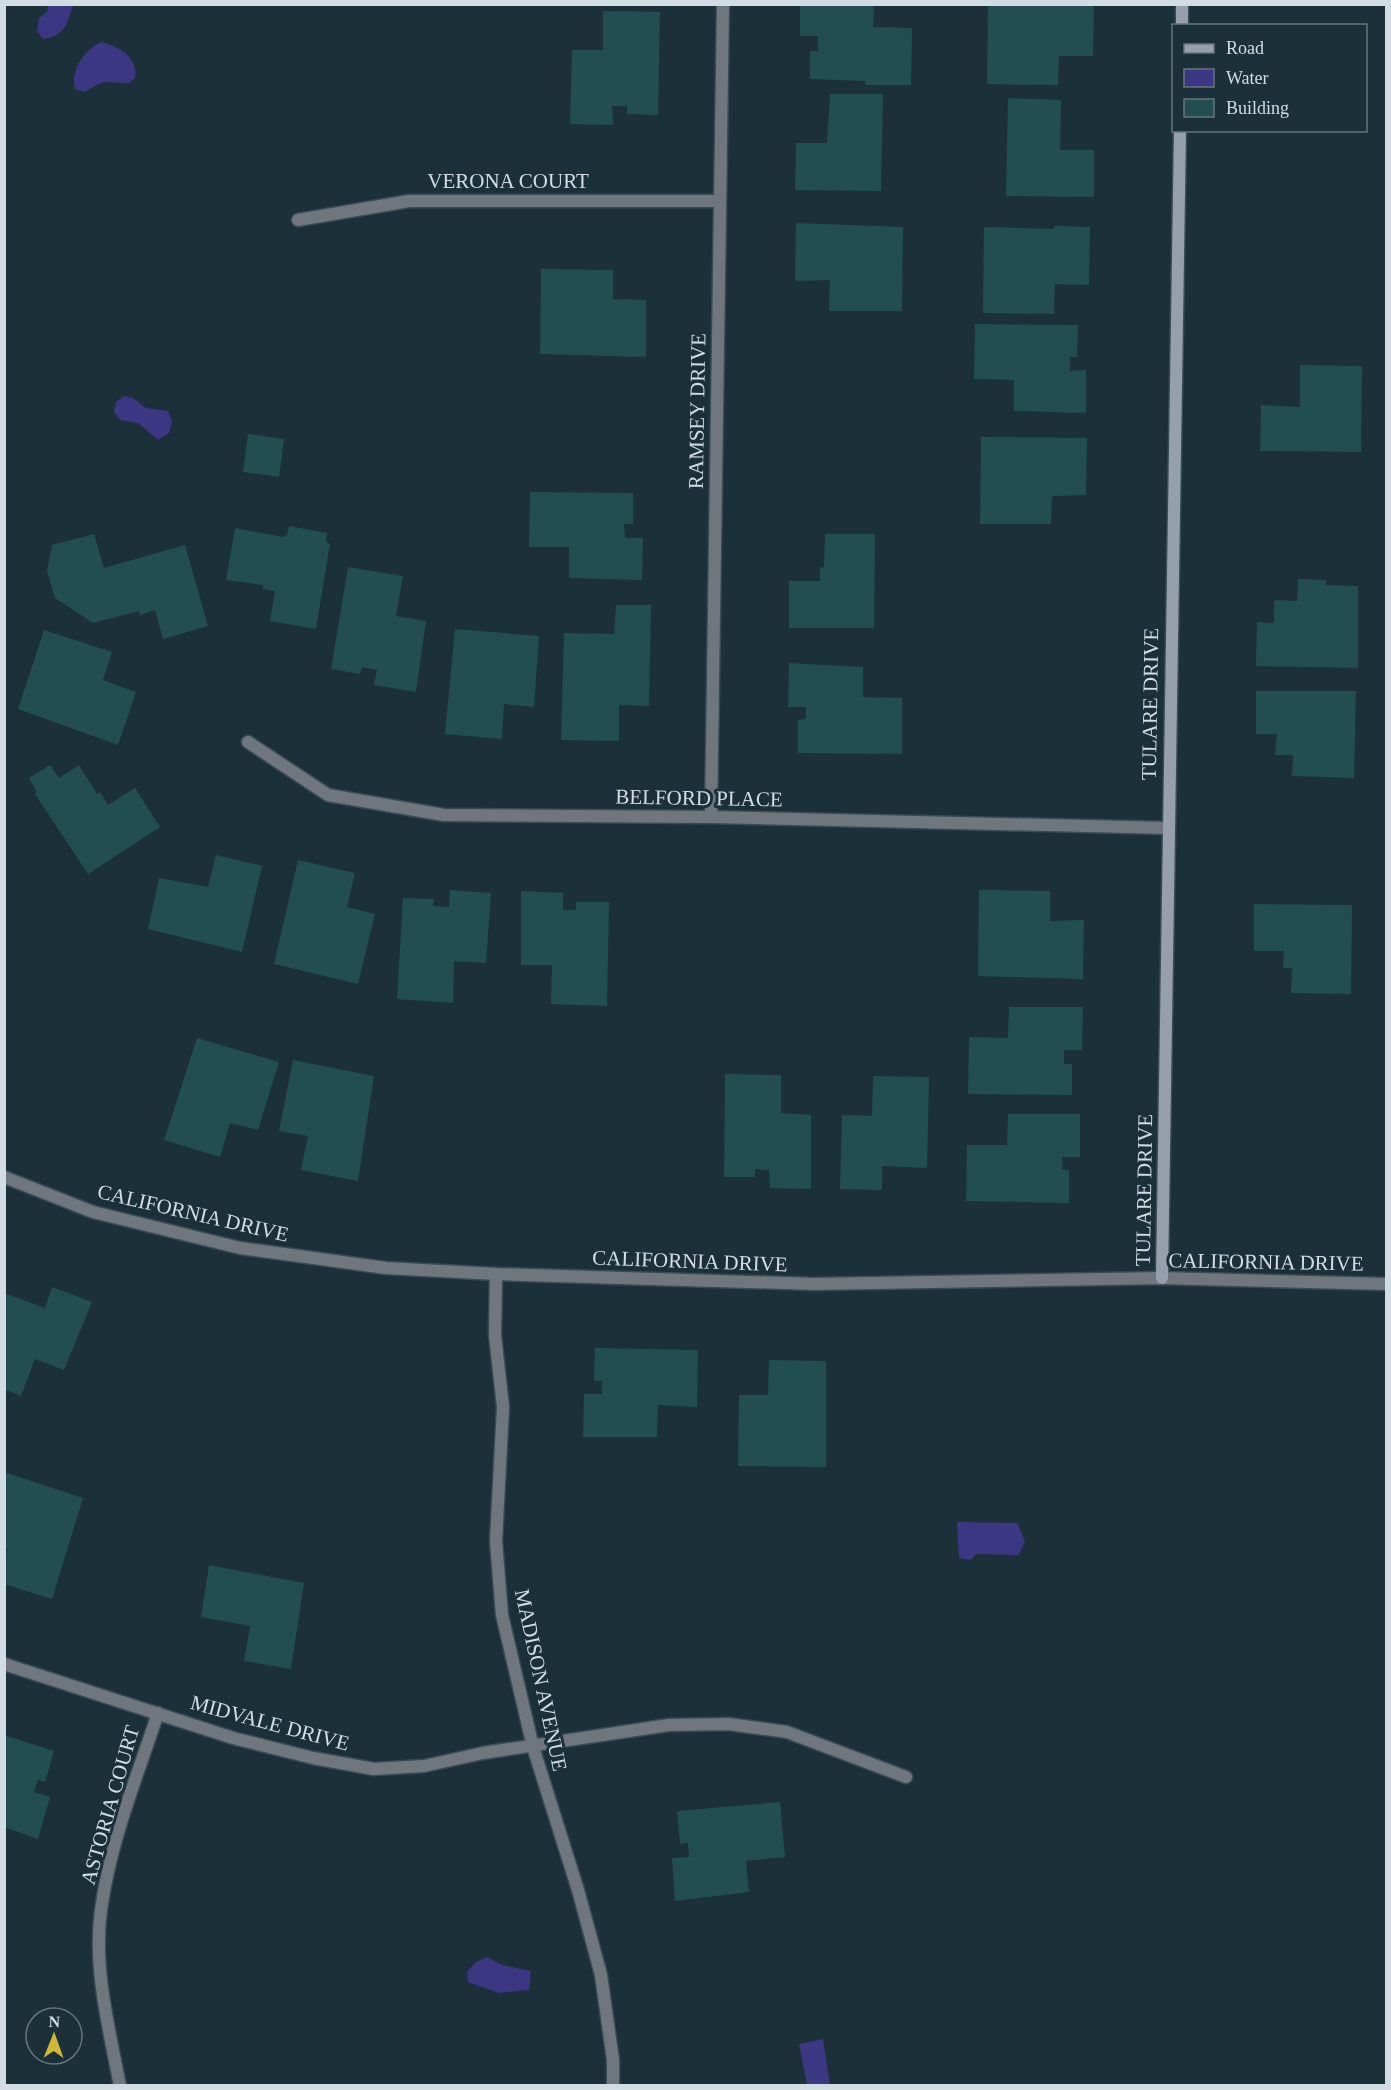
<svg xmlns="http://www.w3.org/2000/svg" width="1391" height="2090" font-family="Georgia,serif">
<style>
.water{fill:#3c3782}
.building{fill:#224e52}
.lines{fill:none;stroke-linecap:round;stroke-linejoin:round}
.street-casing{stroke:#384c54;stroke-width:15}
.secondary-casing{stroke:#384c54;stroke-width:15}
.street{stroke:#70767e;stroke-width:12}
.secondary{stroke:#969fac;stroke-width:12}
.labels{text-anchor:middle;stroke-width:6;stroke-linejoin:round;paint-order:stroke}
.street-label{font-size:21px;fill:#d1dde3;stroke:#1b3039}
</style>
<rect width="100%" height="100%" fill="#1b3039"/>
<g class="water">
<path d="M48 5H73C67 24 65 36 43 39L37 31 39 18 47 12Z"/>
<path d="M101 42C119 46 139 58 135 78L129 83 103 82 84 92 75 89C70 70 84 50 101 42Z"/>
<polygon points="124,396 133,398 146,408 168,411 172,421 169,433 158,440 138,423 120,420 114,412 116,402"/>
<polygon points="957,1522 1017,1523 1025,1541 1019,1555 976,1554 971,1560 959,1558"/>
<polygon points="487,1957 502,1965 531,1971 529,1990 499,1993 468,1982 467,1972 476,1962"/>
<polygon points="823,2039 830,2085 807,2085 799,2044"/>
</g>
<g class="building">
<polygon points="800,4 874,4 873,27 912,28 911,85 865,85 865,81 810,79 810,51 818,51 818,36 800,36"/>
<polygon points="988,4 1094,4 1093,56 1059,56 1058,85 987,84"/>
<polygon points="603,11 660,12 658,115 627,114 627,106 612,106 613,125 570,124 572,50 603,50"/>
<polygon points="830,94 883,94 881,191 795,190 796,143 827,143"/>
<polygon points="1008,98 1061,100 1060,150 1094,150 1094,197 1006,196"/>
<polygon points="796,223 903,227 902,311 829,311 830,280 795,281"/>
<polygon points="1054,226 1090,227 1089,285 1055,284 1054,314 983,313 984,227 1054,229"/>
<polygon points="541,269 613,270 613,299 646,300 646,357 540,354"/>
<polygon points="975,324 1078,325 1077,357 1070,357 1070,371 1086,370 1086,413 1014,411 1014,380 974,379"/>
<polygon points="1300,365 1362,366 1361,452 1260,451 1261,405 1300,407"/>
<polygon points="248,434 284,439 279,477 243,472"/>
<polygon points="981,437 1087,438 1086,495 1052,496 1051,524 980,524"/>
<polygon points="530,492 633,493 633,524 624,524 625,538 643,538 642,580 569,578 569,547 529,547"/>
<polygon points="289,526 327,533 326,542 330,544 316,629 270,621 275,591 263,589 263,585 226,580 235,528 283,537 287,535"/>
<polygon points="94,534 104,568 185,545 208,626 163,639 155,610 140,615 139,611 93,623 55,598 47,571 52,545"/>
<polygon points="825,534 875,534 874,628 789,628 789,581 820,581 820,568 824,567"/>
<polygon points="348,567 403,576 396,616 426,621 416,692 374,685 377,670 362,667 360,674 331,669"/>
<polygon points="1298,579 1326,580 1326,585 1358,586 1358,668 1256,666 1257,622 1274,623 1274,600 1297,601"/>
<polygon points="616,605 651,605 649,706 619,705 619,741 561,740 564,633 614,634"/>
<polygon points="455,629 539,636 534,707 504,704 502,739 445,734"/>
<polygon points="44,630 112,652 103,680 136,692 118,745 18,709"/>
<polygon points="789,663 863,667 863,697 902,698 902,754 798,753 798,720 806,719 806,707 788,707"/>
<polygon points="1256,691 1356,691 1354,778 1292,776 1293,755 1275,755 1277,734 1256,734"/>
<polygon points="50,765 59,778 79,765 97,794 100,792 108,805 135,788 160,827 88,874 35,794 37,792 29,778"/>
<polygon points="216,855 262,866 242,952 148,929 159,878 208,887"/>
<polygon points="298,860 355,873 347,907 375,914 358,984 274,964"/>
<polygon points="450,890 491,893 486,963 454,961 453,1003 397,999 403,898 434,899 433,906 449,907"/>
<polygon points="979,890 1050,891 1050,921 1084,920 1083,979 978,976"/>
<polygon points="521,891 563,893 563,910 576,910 576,902 609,902 607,1006 551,1004 552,965 521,965"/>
<polygon points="1254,904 1352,905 1351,994 1291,993 1292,968 1283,968 1284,951 1254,951"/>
<polygon points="1009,1007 1083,1007 1082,1050 1064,1050 1064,1064 1072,1064 1072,1095 968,1094 969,1037 1008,1038"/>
<polygon points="197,1038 279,1062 258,1130 230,1123 220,1157 164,1140"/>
<polygon points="293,1060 374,1076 358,1181 301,1170 308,1136 279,1131"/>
<polygon points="725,1074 781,1075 781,1113 811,1115 811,1189 770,1188 769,1170 755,1169 755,1177 724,1177"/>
<polygon points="873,1076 929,1077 927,1168 882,1166 882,1190 840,1189 842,1115 872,1116"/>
<polygon points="1008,1114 1080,1114 1080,1157 1062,1157 1063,1170 1069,1170 1069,1203 966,1201 967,1145 1007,1145"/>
<polygon points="52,1287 92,1302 64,1370 35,1359 21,1396 4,1389 4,1293 45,1308"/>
<polygon points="595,1348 698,1350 697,1407 658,1405 657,1437 583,1437 584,1394 602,1394 602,1381 594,1381"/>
<polygon points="769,1360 826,1361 826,1467 738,1466 739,1395 768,1395"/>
<polygon points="4,1472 83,1498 52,1599 4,1584 7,1548 4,1548"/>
<polygon points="209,1565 304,1583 291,1669 244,1661 250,1626 201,1617"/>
<polygon points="4,1735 54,1751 45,1782 38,1780 34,1792 50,1797 38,1839 4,1827"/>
<polygon points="780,1802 785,1857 746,1861 749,1892 675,1901 672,1858 689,1857 688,1843 680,1844 677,1811"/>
</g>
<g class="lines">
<g class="street-casing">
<g id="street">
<polyline points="298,220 409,201 719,201"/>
<polyline points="248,742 328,795 444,815 711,817 1168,828"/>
<polyline points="711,817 723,4"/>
<polyline points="4,1177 93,1212 240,1248 386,1268 496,1274 815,1284 1162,1278 1386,1284"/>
<polyline points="496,1274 495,1335 503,1407 496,1541 502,1615 533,1747 578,1890 601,1975 613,2060 613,2086"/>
<polyline points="4,1664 233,1738 313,1758 374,1769 424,1766 483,1753 669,1725 729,1724 787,1732 906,1777"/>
<path d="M120 2086C109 2028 93 1968 101 1910 110 1842 137 1777 158 1713"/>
</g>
</g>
<g class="secondary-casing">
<g id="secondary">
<polyline points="1182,26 1182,4"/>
<polyline points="1162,1278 1180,130"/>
</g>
</g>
<use href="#street" class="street"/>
<use href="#secondary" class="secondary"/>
</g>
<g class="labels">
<g class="street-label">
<text x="508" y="188">VERONA COURT</text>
<text transform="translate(697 411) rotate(-89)" y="7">RAMSEY DRIVE</text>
<text transform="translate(1150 704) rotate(-89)" y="7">TULARE DRIVE</text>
<text transform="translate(699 798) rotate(1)" y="7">BELFORD PLACE</text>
<text transform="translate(1144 1190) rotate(-89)" y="7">TULARE DRIVE</text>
<text transform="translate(193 1213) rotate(13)" y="7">CALIFORNIA DRIVE</text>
<text transform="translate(690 1261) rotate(2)" y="7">CALIFORNIA DRIVE</text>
<text transform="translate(1266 1262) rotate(1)" y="7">CALIFORNIA DRIVE</text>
<text transform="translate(541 1680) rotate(78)" y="7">MADISON AVENUE</text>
<text transform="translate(270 1723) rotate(15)" y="7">MIDVALE DRIVE</text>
<text transform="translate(110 1805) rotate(-74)" y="7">ASTORIA COURT</text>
</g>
</g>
<rect width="1391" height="2090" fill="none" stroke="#d1dde3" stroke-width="12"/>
<rect x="1172" y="24" width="195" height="108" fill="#1b3039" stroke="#64757d" stroke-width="1.5"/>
<rect x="1184" y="44" width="30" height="9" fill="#969fac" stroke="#64757d" stroke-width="1.5"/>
<text x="1226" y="54" font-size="18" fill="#d1dde3">Road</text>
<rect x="1184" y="69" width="30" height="18" fill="#3c3782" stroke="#64757d" stroke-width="1.5"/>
<text x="1226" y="84" font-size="18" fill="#d1dde3">Water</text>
<rect x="1184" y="99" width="30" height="18" fill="#224e52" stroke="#64757d" stroke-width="1.5"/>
<text x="1226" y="114" font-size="18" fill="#d1dde3">Building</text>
<g transform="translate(54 2036) rotate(1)"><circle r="28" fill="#1b3039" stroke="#64757d" stroke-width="1.5"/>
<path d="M0-4.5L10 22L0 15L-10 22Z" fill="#d0b736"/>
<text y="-9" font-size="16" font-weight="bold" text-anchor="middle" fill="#d1dde3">N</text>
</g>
</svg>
